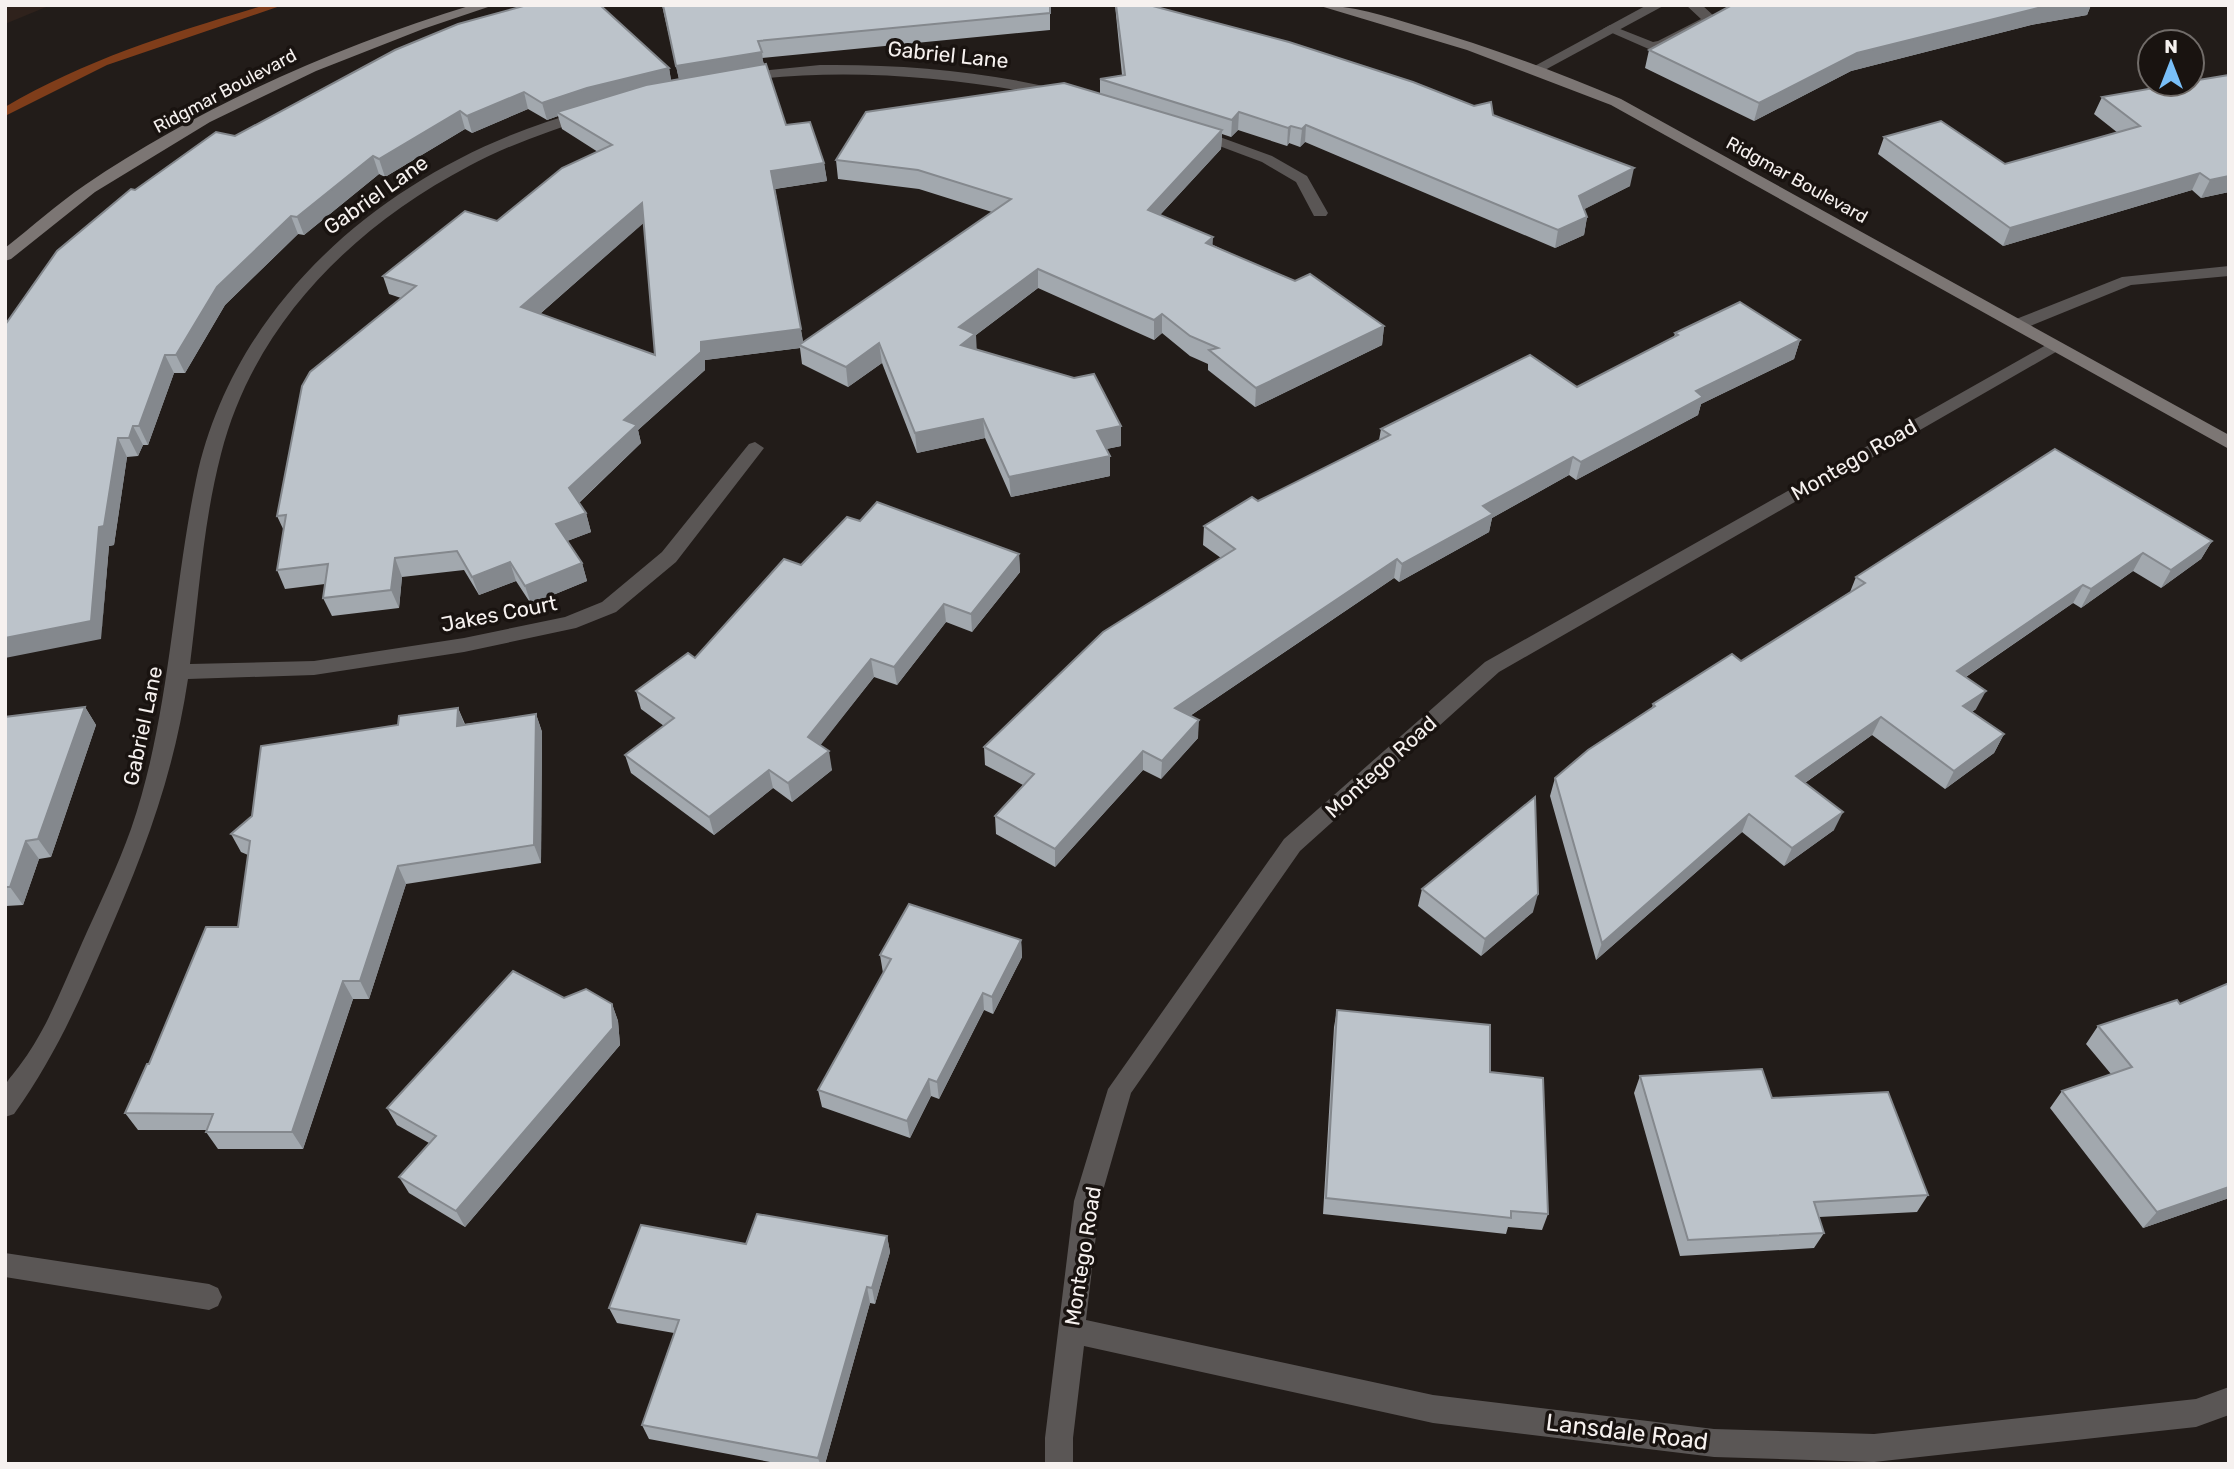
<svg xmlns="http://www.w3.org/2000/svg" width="2234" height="1469" font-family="Rubik,sans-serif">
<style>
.built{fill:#2f221c}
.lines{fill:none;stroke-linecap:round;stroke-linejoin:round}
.stream{fill:#7f3d1a;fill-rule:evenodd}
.lane{fill:#5a5655;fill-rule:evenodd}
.street{fill:#5a5655;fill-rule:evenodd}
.secondary{fill:#7c7674;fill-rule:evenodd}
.wall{fill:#a2a8ae;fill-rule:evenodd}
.shaded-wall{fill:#84888d}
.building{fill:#bcc3ca;stroke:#84888d;stroke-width:2;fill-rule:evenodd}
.labels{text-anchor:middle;stroke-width:7;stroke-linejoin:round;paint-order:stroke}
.far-street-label{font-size:18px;fill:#f6f1ef;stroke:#191310}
.street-label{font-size:21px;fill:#f6f1ef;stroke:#191310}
.near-street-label{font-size:24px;fill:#f6f1ef;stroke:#191310}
</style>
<rect width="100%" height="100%" fill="#221c19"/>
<polygon class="built" points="5,5 51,5 5,24"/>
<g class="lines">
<path class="stream" d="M265 5H283L107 65 5 116V107C86 59 175 32 265 5Z"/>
<polygon class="lane" points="1686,5 1702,5 1716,18 1712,25 1666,48 1651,50 1603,29 1610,25 1653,42 1658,41 1701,19"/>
<g class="street">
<polygon points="1647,5 1665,5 1543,71 1538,72 1531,68"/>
<path d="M820 65C901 64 983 71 1061 90L1063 93 1056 97C951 77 848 67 741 81L734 77 741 73Z"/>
<path d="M587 110 592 111 594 114 592 117C550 131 508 145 469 166 353 227 254 324 221 454 203 523 199 595 190 664L314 661 464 638 565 617 602 602 662 552 749 444 755 442 764 448 676 562 616 612 576 628 464 652 314 675 188 679C173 778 144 853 104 944 77 1006 54 1058 14 1114L5 1117C5 1108 3 1094 5 1086 8 1079 16 1071 20 1065 30 1052 38 1038 46 1023 59 997 70 970 82 943 99 905 117 868 131 829 170 716 172 596 196 480 236 290 406 157 587 110Z"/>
<polygon points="1195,128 1272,156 1307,176 1328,213 1326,216 1314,216 1296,182 1262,162 1190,135 1188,132 1190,129"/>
<polygon points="2229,266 2229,276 2131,285 2023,329 2017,330 2009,325 2011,321 2122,277"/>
<polygon points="2055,340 2063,345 2061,349 1499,672 1300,851 1131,1093 1100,1201 1086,1320 1433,1395 1714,1429 1874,1434 2196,1399 2229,1387 2229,1415 2196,1427 1874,1462 1714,1457 1433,1423 1084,1346 1073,1438 1073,1464 1045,1464 1045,1438 1074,1201 1108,1089 1284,839 1485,662"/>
<polygon points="5,1253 209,1284 218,1288 222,1297 218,1306 209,1310 5,1277"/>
</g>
<g class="secondary">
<path d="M472 5H494L423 29 316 71 210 122 95 192 11 259 5 261V248C32 227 57 204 85 185 203 105 336 47 472 5Z"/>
<path d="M1317 5C1352 5 1385 16 1418 26 1487 46 1555 71 1621 99L2229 435V449L1611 105 1467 50Z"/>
</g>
</g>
<g class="wall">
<path d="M662 5H1050V30L762 58 764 64 786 125 824 163 827 181 775 189 803 342 992 212 919 189 838 179 836 160 1100 94V79L1122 75 1115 5H1149L1493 115 1630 186 1584 209 1587 217 1584 235 1555 248 1305 142 1300 147 1289 143 1287 146 1238 130 1231 137 1222 134 1221 149 1160 215 1213 245 1384 326 1382 345 1255 407 1208 370V364L1190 356 1162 333 1154 340 1038 288 976 335V350L1121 426V446L1106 449 1110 476 1011 497 985 438 917 453 882 363 848 387 802 364 800 348 705 360V370L638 430 641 443 579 503 586 513 591 532 567 541 582 563 587 581 531 604 516 581 479 595 464 570 402 577 399 608 332 616 323 598 325 584 285 589 277 570 284 531 277 516 401 298 389 294 383 276 497 221 598 152 562 129 558 116 547 120 528 109 472 133 465 129 385 177 379 174 304 235 298 234 225 305 185 373H174L148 445H143L138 456 127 457 114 545 109 546 101 639 135 190 235 136 669 68 671 81 679 79ZM644 222 655 355 540 314Z"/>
<polygon points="1732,5 2091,5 2087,15 2031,25 1851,71 1754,121 1645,68 1649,50"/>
<polygon points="2102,97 2229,192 2201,198 2192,190 2003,246 1878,154 1884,137 2005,164 2118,133 2094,114"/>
<polygon points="1675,333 1800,340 1794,359 1701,404 1698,415 1576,480 1569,475 1492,518 1489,532 1399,582 1394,578 1190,716 1198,738 1161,779 1143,770 1055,867 996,834 995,816 1023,785 985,765 984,747 1221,558 1203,545 1204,526 1258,501 1379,440 1381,429 1577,387 1674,337"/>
<polygon points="860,521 1019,554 1020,572 972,632 946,622 897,685 874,677 820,745 832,770 792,802 773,788 714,835 631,773 625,755 664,726 641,709 636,691 695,658 801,565"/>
<polygon points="2212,541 2201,559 2161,588 2133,571 2081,608 2073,603 1966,677 1976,709 1972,712 2004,734 1994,753 1945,789 1872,735 1805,783 1834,830 1784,866 1742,832 1596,960 1550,796 1555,778 1652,708 1653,704 1741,661 1850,592 1856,577"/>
<polygon points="85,707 96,725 51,857 39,859 23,905 6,906 5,909 5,717"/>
<polygon points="458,708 465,724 536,714 542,732 541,863 406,884 369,999 353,999 303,1149 218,1149 206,1132 207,1130 138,1130 125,1113 149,1064 238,927 248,855 241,852 231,834 398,725"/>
<polygon points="1422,889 1533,912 1481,956 1418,906"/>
<polygon points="1021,940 1022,957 993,1014 984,1010 939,1099 931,1096 910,1138 822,1107 818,1090 883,973 880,955"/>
<polygon points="564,998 612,1004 618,1021 620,1045 465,1227 409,1193 399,1177 429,1143 397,1125 387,1108"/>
<polygon points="2177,1000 2229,1198 2143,1228 2050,1108 2062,1091 2111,1074 2086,1044 2098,1026"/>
<polygon points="1337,1010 1490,1072 1548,1214 1542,1230 1508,1227 1506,1234 1323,1214 1334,1027"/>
<polygon points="1640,1076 1772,1098 1928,1195 1917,1212 1819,1217 1824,1233 1814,1248 1680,1256 1634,1093"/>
<polygon points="887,1236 890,1252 875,1304 870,1303 825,1464 781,1464 649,1439 642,1425 674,1333 617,1323 609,1308"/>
</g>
<g class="shaded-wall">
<polygon points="2054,5 2091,5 2087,15 2031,25 1851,71 1754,121 1759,103 1857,53 2038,8"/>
<polygon points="762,52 764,69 680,84 676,66"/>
<polygon points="669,68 672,85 557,112 558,116 547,120 542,103 587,88"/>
<polygon points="524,92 528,109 472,133 467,116"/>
<polygon points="460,111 465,129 385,177 379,159"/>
<polygon points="1239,112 1238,130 1231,137 1232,120"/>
<polygon points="1306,125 1305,142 1300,147 1302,129"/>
<polygon points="1291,126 1289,143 1287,146 1288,128"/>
<polygon points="1222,130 1221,149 1147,229 1148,210"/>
<polygon points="373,156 379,174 304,235 297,217"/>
<polygon points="824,163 827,181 774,189 771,171"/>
<polygon points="1634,168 1630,186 1575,214 1579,196"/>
<polygon points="2200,173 2192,190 2003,246 2010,228"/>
<polygon points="2229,176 2229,192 2201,198 2210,180"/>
<polygon points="642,203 646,221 527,325 521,307"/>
<polygon points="291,216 298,234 225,305 185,373 176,355 217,287"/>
<polygon points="1587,217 1584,235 1555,248 1558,230"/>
<polygon points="1213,237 1212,257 1206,243"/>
<polygon points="1038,269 1038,288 976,335 977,354 963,365 959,327"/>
<polygon points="1162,314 1162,333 1154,340 1154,320"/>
<polygon points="1384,326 1382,345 1255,407 1256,388"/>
<polygon points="801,329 804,347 799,345 800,348 705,360 705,370 638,430 641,443 574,507 569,488 624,420 701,342"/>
<polygon points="1800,340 1794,359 1701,404 1698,415 1576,480 1581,462 1696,391"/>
<polygon points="879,343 882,363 848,387 846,367"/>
<polygon points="165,355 174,373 148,445 139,426"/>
<polygon points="983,419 985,438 917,453 915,433"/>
<polygon points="133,426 143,445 138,456 129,438"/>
<polygon points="1121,426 1121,446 1097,451 1097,431"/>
<polygon points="118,438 127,457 114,545 109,546 101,639 5,658 5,638 99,527"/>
<polygon points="1110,456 1110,476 1011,497 1009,477"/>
<polygon points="1573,457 1569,475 1492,518 1489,532 1399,582 1402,564 1483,506"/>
<polygon points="586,513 591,532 562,543 556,524"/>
<polygon points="2212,541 2201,559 2161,588 2171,570"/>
<polygon points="2143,553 2133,571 2081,608 2091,589"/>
<polygon points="1019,554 1020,572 972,632 971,614"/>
<polygon points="395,558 402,577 399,608 391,590"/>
<polygon points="1397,559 1394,578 1175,726 1175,708"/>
<polygon points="510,562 516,581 479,595 472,577"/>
<polygon points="582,563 587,581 531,604 525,586"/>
<polygon points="2083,585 2073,603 1948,689 1957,671"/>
<polygon points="944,604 946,622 897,685 894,667"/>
<polygon points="871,659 874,677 812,756 808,737"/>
<polygon points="1986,691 1976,709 1954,724 1963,706"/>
<polygon points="85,707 96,725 51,857 38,839"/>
<polygon points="458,708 465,726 457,726"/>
<polygon points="536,714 542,732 541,863 534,845"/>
<polygon points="1881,717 1872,735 1789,794 1796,776"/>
<polygon points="1199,720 1198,738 1161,779 1162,761"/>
<polygon points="2004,734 1994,753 1945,789 1954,771"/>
<polygon points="829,751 832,770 792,802 788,783"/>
<polygon points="1143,751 1143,770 1055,867 1055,849"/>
<polygon points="769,770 773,788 714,835 709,817"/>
<polygon points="1843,812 1834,830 1784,866 1792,848"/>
<polygon points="1749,814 1742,832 1596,960 1602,943"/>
<polygon points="26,841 39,859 23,905 10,887"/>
<polygon points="398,866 406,884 369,999 360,981"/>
<polygon points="1538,894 1533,912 1481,956 1485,939"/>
<polygon points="1021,940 1022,957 993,1014 992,997"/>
<polygon points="343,981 353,999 303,1149 292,1132"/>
<polygon points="983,993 984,1010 939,1099 937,1082"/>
<polygon points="612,1004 618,1021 620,1045 465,1227 456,1211"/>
<polygon points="929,1079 931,1096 910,1138 907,1121"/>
<polygon points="2229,1187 2229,1198 2143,1228 2157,1212"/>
<polygon points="887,1236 890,1252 875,1304 872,1288"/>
<polygon points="867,1287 870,1303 825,1464 820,1464 818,1458"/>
</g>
<g class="building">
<polygon points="527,5 600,5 669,68 587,88 542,103 524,92 467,116 460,111 379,159 373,156 297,217 291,216 217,287 176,355 165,355 139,426 133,426 129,438 118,438 104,526 99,527 91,621 5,638 5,325 57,251 131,189 135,190 216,132 235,136 395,50 458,24"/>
<polygon points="663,5 1050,5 1050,13 758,41 762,52 676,66"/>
<polygon points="1116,5 1149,5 1289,42 1413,82 1474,106 1491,102 1493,115 1634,168 1579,196 1587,217 1558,230 1306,125 1302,129 1291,126 1288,128 1239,112 1232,120 1100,79 1125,75"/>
<polygon points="1732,5 2054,5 2038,8 1857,53 1759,103 1649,50"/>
<path d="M766 64 786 125 810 122 824 163 771 171 801 329 701 342V352L624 420 637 425 569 488 586 513 556 524 582 563 525 586 510 562 472 577 457 551 395 558 391 590 323 598 328 564 277 570 286 515 277 516 302 386 310 372 416 286 383 276 465 211 497 221 562 168 612 145 557 112 646 85ZM642 203 655 355 521 307Z"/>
<polygon points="2229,75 2229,176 2210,180 2200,173 2010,228 1884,137 1941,121 2005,164 2140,126 2102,97 2177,84 2192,84 2192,81"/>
<polygon points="1064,83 1222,130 1148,210 1213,237 1206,243 1295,281 1310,274 1384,326 1256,388 1209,350 1218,348 1190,336 1162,314 1154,320 1038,269 959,327 975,334 961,345 1074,378 1094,374 1121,426 1097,431 1110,456 1009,477 983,419 915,433 879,343 846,367 799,345 1011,199 918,170 836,160 866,112"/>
<polygon points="1740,302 1800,340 1696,391 1703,397 1581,462 1573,457 1483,506 1493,514 1402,564 1397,559 1175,708 1199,720 1162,761 1143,751 1055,849 995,816 1034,774 984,747 1103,632 1235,549 1204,526 1252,497 1258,501 1390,435 1381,429 1530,355 1577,387 1678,335 1675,333"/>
<polygon points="2055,449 2212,541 2171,570 2143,553 2091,589 2083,585 1957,671 1986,691 1963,706 2004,734 1954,771 1881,717 1796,776 1843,812 1792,848 1749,814 1602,943 1555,778 1588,750 1655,706 1653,704 1732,654 1741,661 1865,583 1856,577"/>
<polygon points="877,502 1019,554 971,614 944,604 894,667 871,659 808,737 829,751 788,783 769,770 709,817 625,755 674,718 636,691 688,653 695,658 784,559 801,565 847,517 860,521"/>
<polygon points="85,707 38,839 26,841 10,887 5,887 5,717"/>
<polygon points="458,708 457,726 536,714 534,845 398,866 360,981 343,981 292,1132 206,1132 213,1114 125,1113 147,1064 149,1064 206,927 238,927 250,841 231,834 252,816 261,746 398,725 399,716"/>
<polygon points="1535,797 1538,894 1485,939 1422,889"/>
<polygon points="909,904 1021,940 992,997 983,993 937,1082 929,1079 907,1121 818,1090 891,959 880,955"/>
<polygon points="513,971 564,998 586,989 612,1004 613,1028 456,1211 399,1177 436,1136 387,1108"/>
<polygon points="2229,983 2229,1187 2157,1212 2062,1091 2132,1067 2098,1026 2177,1000 2180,1004"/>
<polygon points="1337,1010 1490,1025 1490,1072 1543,1078 1548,1214 1511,1211 1511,1218 1326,1198"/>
<polygon points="1762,1069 1772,1098 1888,1092 1928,1195 1814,1202 1824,1233 1688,1240 1640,1076"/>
<polygon points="757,1214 887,1236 872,1288 867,1287 818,1458 642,1425 679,1320 609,1308 641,1225 746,1244"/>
</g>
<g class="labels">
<g class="far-street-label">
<text transform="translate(225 91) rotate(-28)" y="6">Ridgmar Boulevard</text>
<text transform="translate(1797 180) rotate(29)" y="6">Ridgmar Boulevard</text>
</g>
<g class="street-label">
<text transform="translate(948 55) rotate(6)" y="7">Gabriel Lane</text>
<text transform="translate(376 195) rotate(-35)" y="7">Gabriel Lane</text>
<text transform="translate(1854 460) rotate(-30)" y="7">Montego Road</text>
<text transform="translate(499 614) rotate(-11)" y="7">Jakes Court</text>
<text transform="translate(143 726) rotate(-78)" y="7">Gabriel Lane</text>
<text transform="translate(1381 767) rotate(-42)" y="7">Montego Road</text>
<text transform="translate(1083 1256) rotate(-81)" y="7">Montego Road</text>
</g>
<g class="near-street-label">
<text transform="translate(1627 1432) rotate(7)" y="8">Lansdale Road</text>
</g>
</g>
<rect width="2234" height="1469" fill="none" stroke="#f6f1ef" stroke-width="14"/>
<g transform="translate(2171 63)"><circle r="33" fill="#191310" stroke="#716c69" stroke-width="2"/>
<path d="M0-5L12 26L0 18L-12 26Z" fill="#79bff8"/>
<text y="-10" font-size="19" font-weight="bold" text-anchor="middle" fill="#f6f1ef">N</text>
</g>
</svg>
